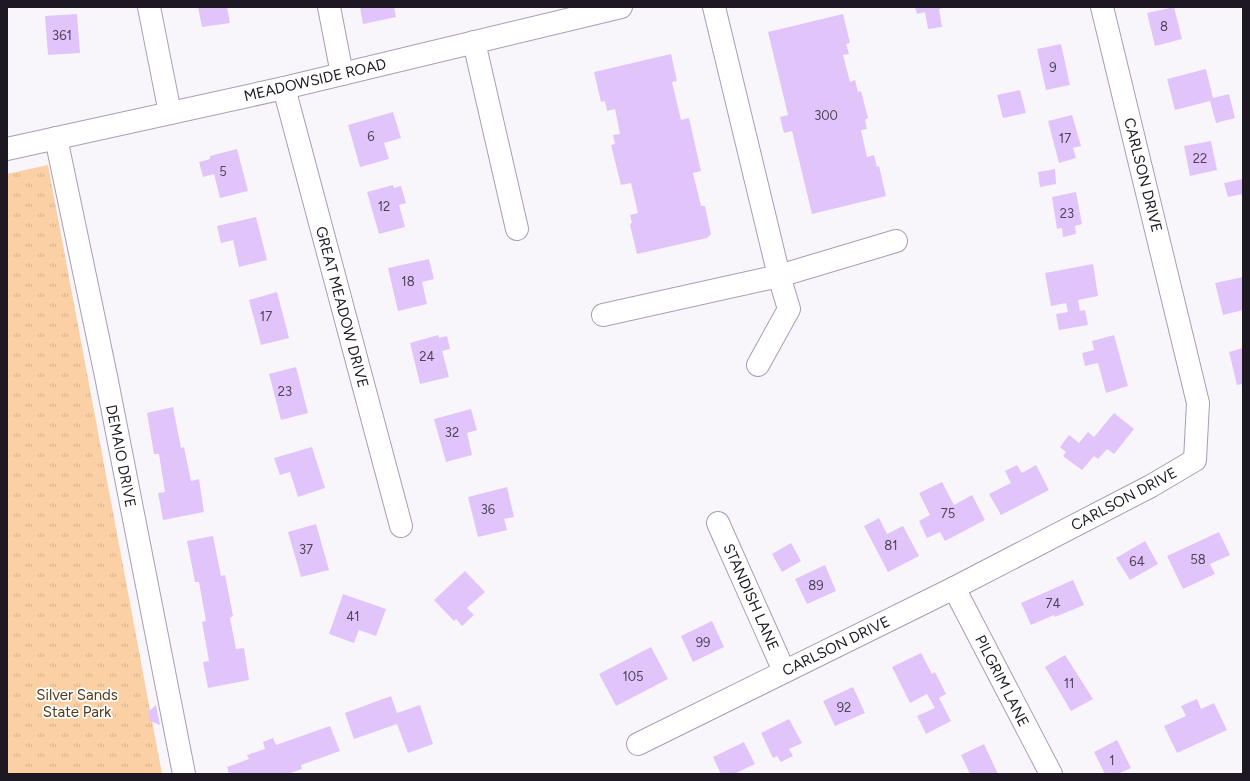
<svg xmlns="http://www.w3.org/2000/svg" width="1250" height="781" font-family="Figtree,sans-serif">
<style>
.park{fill:url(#park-tufts)}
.building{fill:#e1c5fa}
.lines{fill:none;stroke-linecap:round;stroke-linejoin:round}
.minor-casing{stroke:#a99cb6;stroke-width:24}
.major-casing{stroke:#a99cb6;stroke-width:24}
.minor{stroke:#fff;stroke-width:22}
.major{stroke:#fff;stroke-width:22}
.labels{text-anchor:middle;stroke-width:3.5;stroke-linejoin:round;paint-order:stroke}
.number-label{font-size:13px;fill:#4e4358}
.street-label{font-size:15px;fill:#1d1822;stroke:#fff}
.park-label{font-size:15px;fill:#553916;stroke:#fff}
</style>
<defs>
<pattern id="park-tufts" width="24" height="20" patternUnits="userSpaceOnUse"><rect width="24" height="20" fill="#fad0a4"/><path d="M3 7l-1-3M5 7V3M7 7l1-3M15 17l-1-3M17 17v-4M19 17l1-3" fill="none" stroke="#d6b28d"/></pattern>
</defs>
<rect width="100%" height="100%" fill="#f9f6fb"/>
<polygon class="park" points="48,165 162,774 7,774 7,174"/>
<g class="building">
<polygon points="198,7 227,7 230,23 202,27"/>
<polygon points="360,7 394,7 396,17 363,24"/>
<polygon points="915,7 947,7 939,9 942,27 928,29 925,12 917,14"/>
<polygon points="1174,7 1182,39 1155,46 1147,13"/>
<polygon points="77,14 80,53 48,55 45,16"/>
<polygon points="843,14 850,43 846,44 849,54 843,55 850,82 855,80 858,92 861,91 868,118 865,120 867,129 861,130 867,157 874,155 877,167 879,166 886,196 812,214 792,131 784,133 780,117 788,115 768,32"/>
<polygon points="1061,44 1070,85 1046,90 1037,49"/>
<polygon points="671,54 677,81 672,82 681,120 689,118 701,171 693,173 701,206 705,206 711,234 707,238 637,254 630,225 632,222 630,215 638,213 631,183 621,185 611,145 615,144 613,135 620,134 615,109 607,111 605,101 601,102 594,72"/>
<polygon points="1206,69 1213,98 1229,94 1235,118 1216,123 1210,101 1175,110 1167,79"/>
<polygon points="1020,90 1026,113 1003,118 997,95"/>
<polygon points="393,112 401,138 384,143 389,159 360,167 348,125"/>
<polygon points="1072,115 1081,146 1073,148 1076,158 1059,163 1048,121"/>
<polygon points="1211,141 1217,170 1190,176 1184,146"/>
<polygon points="237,149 248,191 220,198 214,174 203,177 199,162 210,159 210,156"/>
<polygon points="1055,169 1056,184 1040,187 1038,172"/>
<polygon points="1243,179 1243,194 1228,197 1224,183"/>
<polygon points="393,185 394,188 401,186 406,203 399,205 405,227 379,234 367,192"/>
<polygon points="1076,192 1082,224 1075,226 1076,234 1063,237 1062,228 1057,229 1052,197"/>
<polygon points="256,217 267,260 239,267 233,240 221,243 217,226"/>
<polygon points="429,259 434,279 422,282 427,304 398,311 388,268"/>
<polygon points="1093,264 1098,296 1078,300 1080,311 1085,310 1088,325 1059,330 1056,314 1068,312 1066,303 1051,306 1045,273"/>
<polygon points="1243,277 1243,310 1223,315 1215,283"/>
<polygon points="277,292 289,338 261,345 249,300"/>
<polygon points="438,335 439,338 447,336 450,349 442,351 449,377 420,384 410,343"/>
<polygon points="1114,335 1128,386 1106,393 1098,363 1085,366 1082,353 1094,350 1092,341"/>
<polygon points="1243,348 1243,384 1237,385 1229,352"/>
<polygon points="296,367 308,413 281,420 269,374"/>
<polygon points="173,407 181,448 184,447 191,481 199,479 204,512 163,520 158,493 165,492 159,454 154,454 147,413"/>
<polygon points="471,409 477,430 467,433 472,455 446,462 434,419"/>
<polygon points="1114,413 1134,429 1114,454 1107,449 1098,459 1094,456 1082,470 1063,456 1066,452 1060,447 1069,435 1079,443 1088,432 1094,437"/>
<polygon points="312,447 325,488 298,497 290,472 280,475 274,458"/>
<polygon points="1017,465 1022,473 1036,465 1049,490 1001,515 989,494 1011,483 1005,471"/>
<polygon points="942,482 954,505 972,495 985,520 945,541 940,532 927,538 919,521 930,515 919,493"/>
<polygon points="507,487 514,517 504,519 507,530 478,537 468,497"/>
<polygon points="879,518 887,534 903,526 919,556 888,572 864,526"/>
<polygon points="316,524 329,570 301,577 288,532"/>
<polygon points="1219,532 1230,555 1210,564 1215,574 1183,589 1167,556"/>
<polygon points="213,536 221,576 225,575 233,616 230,618 236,649 244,648 249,680 208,688 203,662 209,661 202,622 206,621 199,582 195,582 187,541"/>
<polygon points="1145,541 1158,564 1130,580 1116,558"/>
<polygon points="791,543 801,561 782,572 772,554"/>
<polygon points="825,565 836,591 807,604 795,579"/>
<polygon points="465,571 485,592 467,608 474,615 462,626 456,619 454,621 434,600"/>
<polygon points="1073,580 1084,605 1055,617 1054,615 1031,625 1021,603"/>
<polygon points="343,594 386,609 376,636 359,630 354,643 329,634"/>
<polygon points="712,621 724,647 693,662 681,636"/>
<polygon points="651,647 668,679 616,706 599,674"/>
<polygon points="921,653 932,674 935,672 946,694 939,698 951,721 926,734 917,716 935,708 927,694 910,703 892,667"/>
<polygon points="1065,655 1093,699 1071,711 1045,667"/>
<polygon points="853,687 865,713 835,726 823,701"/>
<polygon points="391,696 397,713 420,705 433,744 408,753 397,724 354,739 345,713"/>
<polygon points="1197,699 1201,709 1214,703 1227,730 1177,753 1164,726 1186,716 1181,706"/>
<polygon points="156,705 160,725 150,721 148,712"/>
<polygon points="789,719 802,743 789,749 793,756 781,762 777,756 773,758 761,733"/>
<polygon points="330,726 340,751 301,765 302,769 288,774 229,774 227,767 249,759 247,755 265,749 263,742 273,738 276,745"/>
<polygon points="1117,740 1131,768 1118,774 1105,774 1094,752"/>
<polygon points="744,742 755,764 734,774 721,774 713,757"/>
<polygon points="984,744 998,774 970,774 961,755"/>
</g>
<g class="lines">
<g class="minor-casing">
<g id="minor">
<polyline points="149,7 170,113"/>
<polyline points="329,7 342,74"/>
<polyline points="714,7 779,276 789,309 758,365"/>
<polyline points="474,42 517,229"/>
<polyline points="284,88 401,526"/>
<polyline points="56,138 106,376 184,774"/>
<polyline points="603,315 779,276 896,241"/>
<polyline points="718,523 784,671"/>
<polyline points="954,588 1051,774"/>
<polyline points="638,744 954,588 1151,486 1195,460 1198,403 1102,7"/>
</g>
</g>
<g class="major-casing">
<polyline id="major" points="7,149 284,88 621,7"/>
</g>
<use href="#minor" class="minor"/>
<use href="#major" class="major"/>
</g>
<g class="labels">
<g class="number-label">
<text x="1164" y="31">8</text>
<text x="62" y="40">361</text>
<text x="1053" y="72">9</text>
<text x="826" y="120">300</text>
<text x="371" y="141">6</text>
<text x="1065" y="143">17</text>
<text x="1200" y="163">22</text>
<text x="223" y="176">5</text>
<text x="384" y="211">12</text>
<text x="1067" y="218">23</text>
<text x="408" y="286">18</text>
<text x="266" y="321">17</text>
<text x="427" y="361">24</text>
<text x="285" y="396">23</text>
<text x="452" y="437">32</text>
<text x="488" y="514">36</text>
<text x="948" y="518">75</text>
<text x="891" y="550">81</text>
<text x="306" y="554">37</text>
<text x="1198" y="564">58</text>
<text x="1137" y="566">64</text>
<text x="816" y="590">89</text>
<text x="1053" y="608">74</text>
<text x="353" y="621">41</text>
<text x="703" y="647">99</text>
<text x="633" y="681">105</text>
<text x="1069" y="688">11</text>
<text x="844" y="712">92</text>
<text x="1112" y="765">1</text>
</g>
<g class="street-label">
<text transform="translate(315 80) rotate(-13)" y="5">MEADOWSIDE ROAD</text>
<text transform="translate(1143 175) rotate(76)" y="5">CARLSON DRIVE</text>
<text transform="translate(342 307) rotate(75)" y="5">GREAT MEADOW DRIVE</text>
<text transform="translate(121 456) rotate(79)" y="5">DEMAIO DRIVE</text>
<text transform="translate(1124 499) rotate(-28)" y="5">CARLSON DRIVE</text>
<text transform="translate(751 597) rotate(66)" y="5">STANDISH LANE</text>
<text transform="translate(836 646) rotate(-26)" y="5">CARLSON DRIVE</text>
<text transform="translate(1002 681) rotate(63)" y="5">PILGRIM LANE</text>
</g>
<g class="park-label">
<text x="77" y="700">Silver Sands<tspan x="77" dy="17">State Park</tspan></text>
</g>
</g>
<rect width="1250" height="781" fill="none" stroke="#1d1822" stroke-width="16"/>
</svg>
